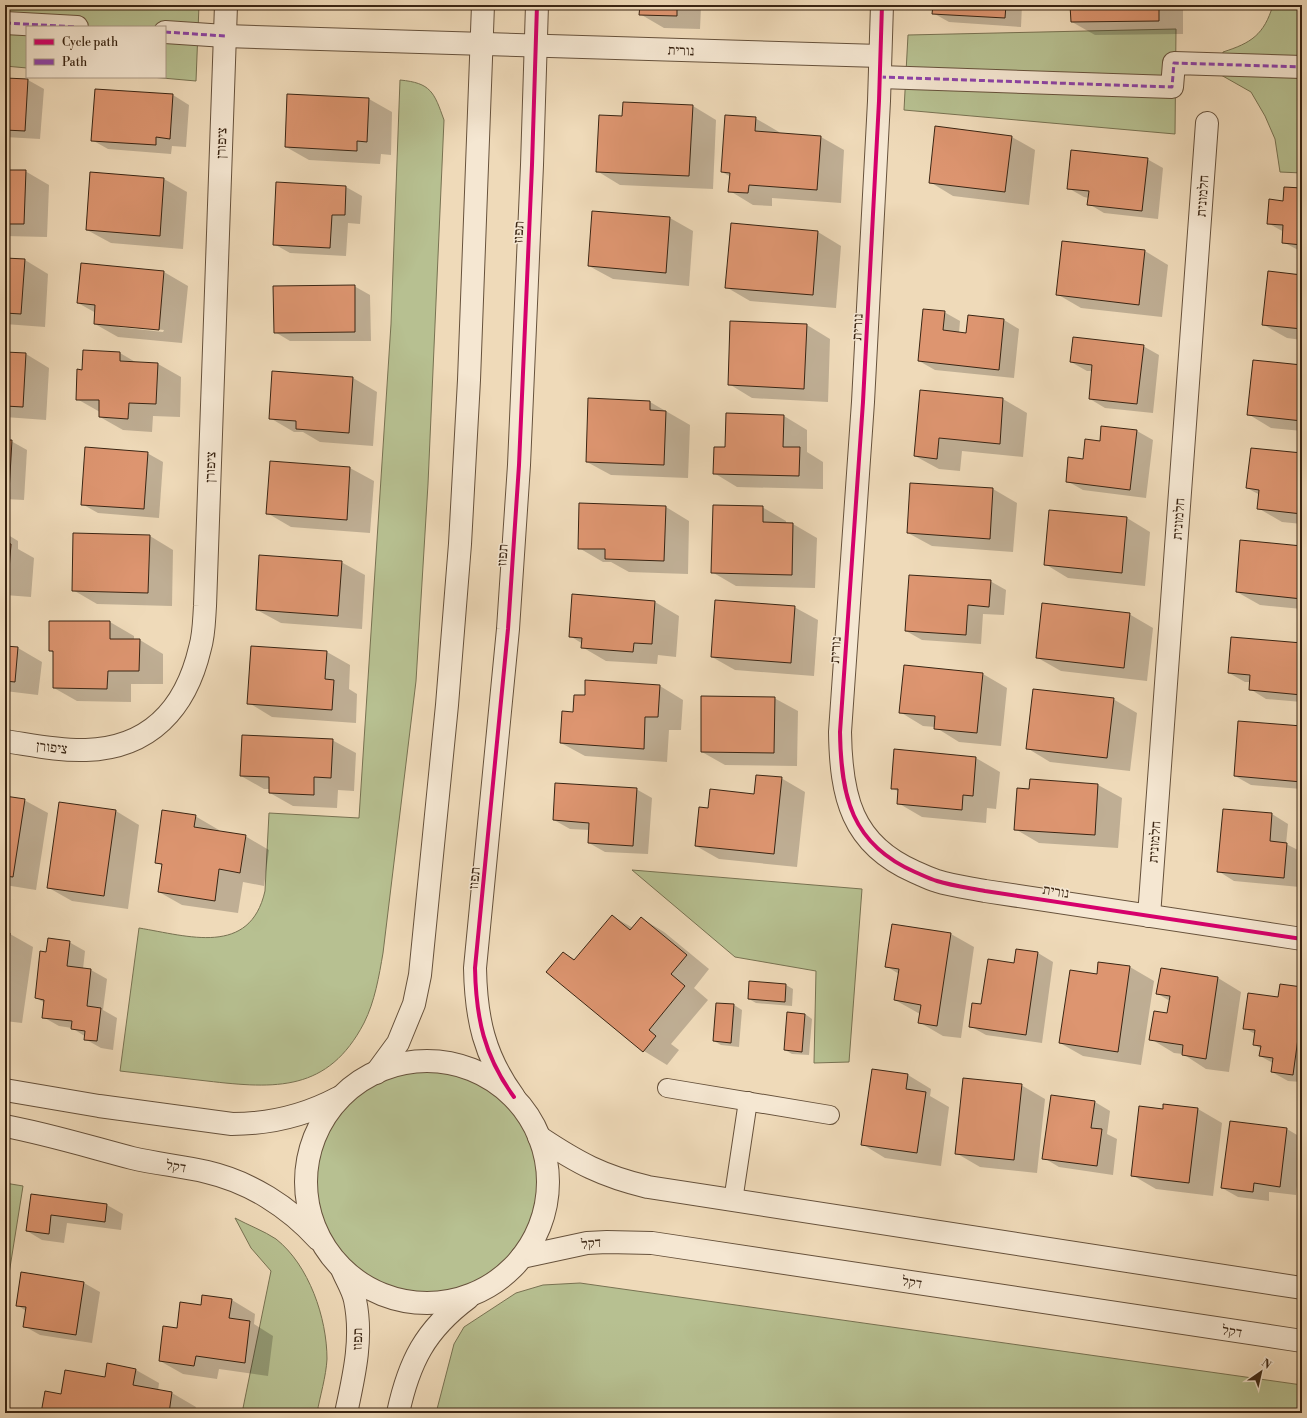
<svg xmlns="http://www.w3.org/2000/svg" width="1307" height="1418" font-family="'Libre Bodoni','Frank Ruhl Libre',serif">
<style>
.green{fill:#b7c091;stroke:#787252}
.shadow{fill:#0003;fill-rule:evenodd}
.building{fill:#dd9570;stroke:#3a2513}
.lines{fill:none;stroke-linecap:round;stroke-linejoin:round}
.service-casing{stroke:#67523c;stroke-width:20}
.pedestrian-casing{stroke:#67523c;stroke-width:24}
.minor-casing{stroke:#67523c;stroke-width:24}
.tertiary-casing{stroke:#67523c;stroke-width:24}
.service{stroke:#f5e7d2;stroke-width:18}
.pedestrian{stroke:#f5e7d2;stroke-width:22}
.minor{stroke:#f5e7d2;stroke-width:22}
.tertiary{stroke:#f5e7d2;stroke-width:22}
.quiet{stroke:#8e44ad;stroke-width:3;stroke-dasharray:6 3;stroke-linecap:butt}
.cycleway-casing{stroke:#f5e7d2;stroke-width:6}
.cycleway{stroke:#d6006c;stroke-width:4}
.labels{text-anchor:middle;stroke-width:3;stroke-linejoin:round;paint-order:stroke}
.street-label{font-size:14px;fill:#3a2513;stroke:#f5e7d2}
</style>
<rect width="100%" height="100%" fill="#efdab9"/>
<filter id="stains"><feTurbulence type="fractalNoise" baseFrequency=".005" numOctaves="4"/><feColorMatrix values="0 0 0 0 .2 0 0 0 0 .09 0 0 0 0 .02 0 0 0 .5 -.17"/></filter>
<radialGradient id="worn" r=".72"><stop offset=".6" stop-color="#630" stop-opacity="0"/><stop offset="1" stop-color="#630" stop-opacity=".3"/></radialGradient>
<g class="green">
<polygon points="5,5 199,5 196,81 151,77 165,77 165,27 27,27 27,68 5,66"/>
<path d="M1273 5H1302V173L1280 172 1275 139 1265 116 1251 92 1221 75 1223 52C1251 43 1264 35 1273 5Z"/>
<polygon points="1176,29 1175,134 904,110 908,35"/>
<path d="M400 80C431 83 434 92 444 120L428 484 416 681 383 953C379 976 375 1001 364 1023 328 1092 276 1089 207 1081 178 1078 149 1074 120 1071L139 928C188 936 250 957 265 891L269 813 359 818 391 324Z"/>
<polygon points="632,870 862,889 849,1062 814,1063 816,971 735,957"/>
<circle cx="427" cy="1182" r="111"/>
<polygon points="5,1183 23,1186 5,1299"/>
<path d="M235 1218C248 1225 264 1231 276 1239 309 1265 327 1318 327 1359 326 1377 320 1396 317 1413H242L271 1271 251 1248Z"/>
<polygon points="580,1283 1302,1385 1302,1413 436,1413 454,1344 464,1327 516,1293 543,1285"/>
</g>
<g class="shadow">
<polygon points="638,5 720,5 720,8 701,7 700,29 664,28 640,14 641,6"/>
<polygon points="754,5 838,5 756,6"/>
<polygon points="934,5 1022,5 1021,27 949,22 933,13"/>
<polygon points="1071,5 1183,5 1183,34 1095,35 1072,22"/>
<polygon points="5,79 28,80 44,89 40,139 5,137"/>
<polygon points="96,90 173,95 189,105 186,147 172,146 171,154 108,149 92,140"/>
<polygon points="369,99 392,112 391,155 381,154 380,164 309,160 286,147"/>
<polygon points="693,106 716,120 713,189 620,185 597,171"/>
<polygon points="755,118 779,132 779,134 821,137 844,150 841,203 772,198 772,206 753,205 730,191 731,177 722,172"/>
<polygon points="1012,137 1035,150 1029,205 953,196 930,182"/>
<polygon points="1147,159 1163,168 1158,219 1104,213 1089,204 1089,198 1084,197 1068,188"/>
<polygon points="5,171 25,171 49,185 47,237 5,236"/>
<polygon points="164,179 187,192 183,249 111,243 87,230"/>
<polygon points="277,183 346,187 362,196 360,224 348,223 346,256 290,253 274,244"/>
<polygon points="1302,189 1302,252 1283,242 1284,232 1268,223 1284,202"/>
<polygon points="670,218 693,231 689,286 613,279 589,266"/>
<polygon points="818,232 841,246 836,308 750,301 726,287"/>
<polygon points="1145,251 1168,265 1162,317 1081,308 1057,294"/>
<polygon points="5,259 25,260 48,274 45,327 5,324"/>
<path d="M82 264 164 272 188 286 182 343 118 337 95 324 96 313 78 303ZM118 325 164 330 163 332 118 327Z"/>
<polygon points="1302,276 1302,340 1287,338 1264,325"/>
<polygon points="354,286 370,295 371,341 290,341 275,332"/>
<polygon points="944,312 960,321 959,333 967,334 1004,320 1019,329 1014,378 935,370 919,361"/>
<polygon points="807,325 830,339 828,402 752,398 729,384"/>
<polygon points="1143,346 1159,355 1153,413 1105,408 1090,399 1092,371 1087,371 1071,362"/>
<polygon points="5,353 26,354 49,368 46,420 5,417"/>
<polygon points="120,353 137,363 158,364 181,377 180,417 153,416 152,432 123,430 100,417 100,412 77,399 83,371"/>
<polygon points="1302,366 1302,431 1271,428 1248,414"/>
<polygon points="273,372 353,378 377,392 373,446 320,442 303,432 294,432 270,418"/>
<polygon points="921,391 1003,399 1027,413 1023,457 962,451 960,471 939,469 915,456"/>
<polygon points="650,402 690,425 688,478 611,475 587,462"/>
<polygon points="784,416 807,430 807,452 823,462 823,489 737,487 714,473 726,448"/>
<polygon points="1102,427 1137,431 1153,440 1146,498 1083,490 1067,481 1101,442"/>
<polygon points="5,441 11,441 27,450 24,500 5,499"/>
<polygon points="147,453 163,462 159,518 98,513 82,504"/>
<polygon points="1302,454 1302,524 1282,522 1258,508 1260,495 1247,488"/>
<polygon points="271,462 350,468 374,481 370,533 291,527 267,513"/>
<polygon points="911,484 993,489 1017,503 1013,552 932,546 908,533"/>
<polygon points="666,507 689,521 688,574 629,572 611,562 603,562 579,548"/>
<polygon points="762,507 786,521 786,524 793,524 817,538 815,588 736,586 712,572"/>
<polygon points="1050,511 1127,518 1150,532 1145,586 1068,578 1045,564"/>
<polygon points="5,533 18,541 18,549 34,558 31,597 5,595"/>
<polygon points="150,536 173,550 172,606 97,604 73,590"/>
<polygon points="1302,547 1302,609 1260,605 1237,592"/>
<polygon points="341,562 365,575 362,629 281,623 257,610"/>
<polygon points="990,581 1006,590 1004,615 983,614 981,644 922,640 906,631"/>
<polygon points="573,595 655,602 679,616 676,657 658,655 657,664 606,661 582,647 583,644 570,636"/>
<polygon points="794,607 818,620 814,676 735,670 712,657"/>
<polygon points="1129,614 1153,628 1147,681 1061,671 1038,658"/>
<polygon points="50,622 110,622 134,636 134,640 140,640 163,654 163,684 131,684 131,702 77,701 54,688 54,653 50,651"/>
<polygon points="1302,644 1302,702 1266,699 1250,689 1251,682 1245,682 1229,673"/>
<polygon points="5,647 18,648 42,662 38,695 5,691"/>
<polygon points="327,652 350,665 349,689 357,694 356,723 272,717 249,703"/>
<polygon points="905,666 983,674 1007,688 1001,746 959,742 935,727 923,726 900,712"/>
<polygon points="660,686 683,700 681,730 669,730 667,762 585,756 561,743 574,713 586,696"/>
<polygon points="774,698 798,711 797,766 725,765 702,752"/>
<polygon points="1113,699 1137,713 1130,771 1050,762 1027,748"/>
<polygon points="1302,727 1302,789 1251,785 1235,776"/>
<polygon points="332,740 356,753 354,791 338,790 337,808 293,806 270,793 270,789 264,789 241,776"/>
<polygon points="895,751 976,758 1000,772 996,809 987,808 986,823 922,817 898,803 899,792 892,788"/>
<polygon points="781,778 805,792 797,867 719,859 696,846 709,809 754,795"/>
<polygon points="1031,780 1098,785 1122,798 1118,848 1039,843 1015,829 1030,790"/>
<polygon points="636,789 652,798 648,854 605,852 589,843 590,830 570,829 554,820"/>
<polygon points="5,797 24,800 48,813 36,890 5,885"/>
<polygon points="60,803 116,811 139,825 128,909 72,901 49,888"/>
<polygon points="1223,810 1272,814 1288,824 1286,844 1302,852 1300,887 1234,881 1218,871"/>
<polygon points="195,816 219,830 219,832 245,836 269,850 264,886 243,882 238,913 182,905 159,892 163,866 156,862"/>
<polygon points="612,916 633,928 641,918 664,932 709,969 694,988 708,1000 671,1044 679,1050 667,1065 644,1051 563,953 576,960"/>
<polygon points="5,933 10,934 33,947 22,1023 5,1021"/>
<polygon points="951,934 974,947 961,1038 943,1036 919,1022 920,1014 895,1000 899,974 886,966"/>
<polygon points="69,942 85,951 83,969 91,970 107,979 103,1010 117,1018 113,1050 101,1048 85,1039 86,1037 72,1028 59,1026 43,1017 45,1003 36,998 47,953"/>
<polygon points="1038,953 1053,962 1042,1043 986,1035 970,1026 982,1006"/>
<polygon points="1099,963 1130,967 1154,981 1141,1065 1083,1056 1060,1043 1098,975"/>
<polygon points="1218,978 1241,992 1229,1072 1206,1069 1183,1054 1174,1053 1151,1039 1168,1015 1170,1001 1158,994"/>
<polygon points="786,985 793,989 792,1006 756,1003 749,999"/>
<polygon points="1302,988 1302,1082 1288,1081 1272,1072 1273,1063 1260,1056 1261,1049 1254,1044 1255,1034 1244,1028 1279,998"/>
<polygon points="717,1004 734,1005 742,1010 739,1047 721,1045 714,1041"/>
<polygon points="805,1014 812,1019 809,1055 792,1054 785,1050"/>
<polygon points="908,1075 931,1089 930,1096 949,1107 941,1166 885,1158 862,1144"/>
<polygon points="1021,1085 1045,1099 1037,1173 980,1167 956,1153"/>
<polygon points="1095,1102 1110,1111 1107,1134 1117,1139 1113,1175 1059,1167 1044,1158"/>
<polygon points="1164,1105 1198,1109 1222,1123 1213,1196 1156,1189 1132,1175 1164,1110"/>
<polygon points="1230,1122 1287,1129 1302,1138 1296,1195 1269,1192 1269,1201 1238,1197 1222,1188"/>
<polygon points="32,1195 107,1205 123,1214 121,1230 67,1223 64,1243 42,1240 27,1231"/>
<polygon points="21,1273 84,1283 100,1292 92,1343 40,1335 24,1326 26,1311 17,1305"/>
<polygon points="232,1300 255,1314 254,1324 273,1336 268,1376 219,1369 217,1379 183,1374 160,1361 178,1329 202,1306"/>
<polygon points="136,1370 159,1383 158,1391 172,1393 196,1407 194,1413 42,1413 61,1395 106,1378"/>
</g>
<g class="building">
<polygon points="640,5 677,5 677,16 639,15"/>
<polygon points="933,5 1006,5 1005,18 932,14"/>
<polygon points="1070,5 1159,5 1159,21 1071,22"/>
<polygon points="5,78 28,79 25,131 5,130"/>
<polygon points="95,89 173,94 170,139 156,137 156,145 91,141"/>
<polygon points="287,94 369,98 367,142 357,141 357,151 285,147"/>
<polygon points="623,102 693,105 689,176 596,172 599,115 622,116"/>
<polygon points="725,115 756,117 755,131 821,136 817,190 749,185 748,193 728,192 730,173 721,172"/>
<polygon points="935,126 1012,136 1005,192 929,183"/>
<polygon points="1071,150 1148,158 1142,211 1087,205 1089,191 1067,189"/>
<polygon points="5,170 26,170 24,224 5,224"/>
<polygon points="90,172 164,178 160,236 86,230"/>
<polygon points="276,182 346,186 345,215 332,215 330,248 273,245"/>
<polygon points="1284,187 1302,188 1302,245 1282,243 1283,225 1267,224 1269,199 1283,201"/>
<polygon points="592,211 670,217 666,273 588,266"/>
<polygon points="731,223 818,231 813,295 725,288"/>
<polygon points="1062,241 1145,250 1139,305 1056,295"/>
<polygon points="5,258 25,259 21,314 5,313"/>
<polygon points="81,263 164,271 159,330 94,324 95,305 77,303"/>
<polygon points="1268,271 1302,275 1302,329 1262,325"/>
<polygon points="355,285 355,332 274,333 273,286"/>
<polygon points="923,309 945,311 943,330 966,333 968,315 1004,319 999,370 918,361"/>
<polygon points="730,321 807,324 804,389 728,385"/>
<polygon points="1073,337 1144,345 1137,404 1089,399 1092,365 1070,362"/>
<polygon points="83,350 120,352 120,361 158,363 156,404 129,403 128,419 99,417 99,400 76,400 77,369 82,370"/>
<polygon points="5,352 26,353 23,407 5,406"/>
<polygon points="1253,360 1302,365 1302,421 1247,415"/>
<polygon points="272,371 353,377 349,433 296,429 296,421 269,419"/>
<polygon points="920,390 1003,398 1000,444 939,438 937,459 914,456"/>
<polygon points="588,398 650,401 650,410 666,411 664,465 586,462"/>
<polygon points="726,413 784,415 783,447 800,447 799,476 713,474 714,447 725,447"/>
<polygon points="1101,426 1137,430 1130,490 1066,482 1068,457 1083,459 1085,439 1100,441"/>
<polygon points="5,440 12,440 9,492 5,492"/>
<polygon points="85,447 148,452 144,509 81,505"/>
<polygon points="1251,448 1302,453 1302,514 1257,509 1259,490 1246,488"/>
<polygon points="270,461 350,467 347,520 266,514"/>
<polygon points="910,483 993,488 990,539 907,533"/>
<polygon points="579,503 666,506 664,561 605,559 605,549 578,549"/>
<polygon points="713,505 763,506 763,522 793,523 792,575 711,573"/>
<polygon points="1049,510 1127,517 1122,573 1044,565"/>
<polygon points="73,533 150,535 148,593 72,591"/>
<polygon points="1240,540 1302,546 1302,599 1236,592"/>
<polygon points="5,543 11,544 8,584 5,584"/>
<polygon points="259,555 342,561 338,616 256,610"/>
<polygon points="909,575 991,580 989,607 968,605 966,635 905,631"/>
<polygon points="572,594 655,601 652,644 634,643 633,652 581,648 582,638 569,637"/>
<polygon points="715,600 795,606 791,663 711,657"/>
<polygon points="1042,603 1130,613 1124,668 1036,658"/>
<polygon points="49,621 110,621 110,639 140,639 139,671 108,671 107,689 53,688 53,651 49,651"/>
<polygon points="1231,637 1302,643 1302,695 1249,690 1250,675 1228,673"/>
<polygon points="5,646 18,647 15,682 5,681"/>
<polygon points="251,646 327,651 325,679 334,680 332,710 247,704"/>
<polygon points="904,665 983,673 977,733 934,729 935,716 899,713"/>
<polygon points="585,680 660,685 658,717 645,717 644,749 560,743 562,711 573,712 574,695 585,695"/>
<polygon points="1033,689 1114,698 1107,758 1026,749"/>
<polygon points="701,696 775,697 774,753 701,752"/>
<polygon points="1238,721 1302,726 1302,782 1234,776"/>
<polygon points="242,735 333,739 331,778 314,777 314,795 269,793 269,777 240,776"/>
<polygon points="894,749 976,757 973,796 963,795 962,810 897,804 898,789 891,789"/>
<polygon points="756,775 782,777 774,854 695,846 699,807 708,808 710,789 754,794"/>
<polygon points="1030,779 1098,784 1095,835 1014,830 1017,788 1029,789"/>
<polygon points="555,783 637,788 633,846 588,843 589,823 553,820"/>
<polygon points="5,796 25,799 13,877 5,876"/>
<polygon points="59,802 116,810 104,896 47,888"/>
<polygon points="1223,809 1272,813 1270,841 1287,843 1284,878 1217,872"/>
<polygon points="162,810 196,815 194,827 246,835 240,873 219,869 215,901 158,892 162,864 155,863"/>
<polygon points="612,915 630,930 641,917 687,955 671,974 685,986 649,1030 656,1036 643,1052 546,972 563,952 574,960"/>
<polygon points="892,924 951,933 937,1026 918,1023 921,1005 894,1000 899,969 885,967"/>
<polygon points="5,932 10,933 5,966"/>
<polygon points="48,938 70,941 67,966 91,969 87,1006 101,1008 97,1041 84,1040 85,1031 71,1029 72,1021 42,1018 44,1000 35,998 40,951 46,952"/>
<polygon points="1016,949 1038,952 1026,1035 969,1027 972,1003 981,1004 988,959 1014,963"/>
<polygon points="1098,962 1130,966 1118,1052 1059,1043 1070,970 1097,974"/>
<polygon points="1161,968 1218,977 1206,1059 1182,1055 1183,1045 1149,1040 1154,1011 1167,1013 1170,996 1156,994"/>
<polygon points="749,981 786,984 785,1002 748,999"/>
<polygon points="1280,984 1302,987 1302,1009 1293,1075 1271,1072 1273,1058 1259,1056 1261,1046 1253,1045 1255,1030 1243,1029 1248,993 1278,997"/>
<polygon points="716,1003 734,1004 731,1043 713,1041"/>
<polygon points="787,1012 805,1014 802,1052 784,1050"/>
<polygon points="872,1069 908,1074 906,1089 926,1092 917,1153 861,1145"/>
<polygon points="963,1078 1022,1084 1014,1160 955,1154"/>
<polygon points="1051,1095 1095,1101 1091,1128 1102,1129 1097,1166 1042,1159"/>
<polygon points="1163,1104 1198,1108 1189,1183 1131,1176 1139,1106 1163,1109"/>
<polygon points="1230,1121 1287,1128 1280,1187 1254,1183 1253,1192 1221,1188"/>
<polygon points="31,1194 107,1204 105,1222 51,1215 49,1234 26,1231"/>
<polygon points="21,1272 84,1282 76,1335 23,1327 26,1307 16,1306"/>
<polygon points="202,1295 232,1299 229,1318 250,1321 245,1363 196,1356 194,1366 159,1361 163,1326 177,1328 180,1302 201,1305"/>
<polygon points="107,1363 136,1369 133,1385 172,1392 169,1413 41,1413 45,1391 61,1394 65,1370 105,1377"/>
</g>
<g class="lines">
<g class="service-casing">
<g id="service">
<polyline points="667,1088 830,1115"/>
<polyline points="733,1201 748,1101"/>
</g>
</g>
<g class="pedestrian-casing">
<g id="pedestrian">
<polyline points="5,23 77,27"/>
<polyline points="165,32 225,36"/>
<polyline points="880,77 1172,87 1174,63 1302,67"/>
</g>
</g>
<g class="minor-casing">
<g id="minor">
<path d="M882 5 879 101 863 402 840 732C841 796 851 844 915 872 922 875 930 879 937 881 953 886 970 888 985 891L1302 939"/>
<polyline points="225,36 880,56"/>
<path d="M5 741C32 745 59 751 86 750 150 748 186 708 200 648 204 635 204 620 205 606L226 5"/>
<polyline points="1149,916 1207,123"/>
<path d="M539 1137C578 1163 602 1176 648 1187L1302 1288"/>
<polyline points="522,1257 587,1243 607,1242 652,1243 1302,1341"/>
</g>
</g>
<g class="tertiary-casing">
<g id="tertiary">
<circle cx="427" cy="1182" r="121"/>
<polyline points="376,1073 398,1043 414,1004 420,975 447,705 460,544 469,380 483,5"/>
<path d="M5 1090 99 1106 232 1124C270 1124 304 1116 338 1098"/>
<path d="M514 1097C484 1056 476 1018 475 968L508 629 519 465 532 165 537 5"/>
<path d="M5 1126C48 1134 90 1147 132 1158 157 1164 182 1166 207 1172 250 1182 289 1207 318 1239"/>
<path d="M342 1269C346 1279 353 1290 355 1300 363 1338 354 1376 346 1413"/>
<path d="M398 1413C409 1362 425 1330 468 1298"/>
</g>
</g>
<use href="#service" class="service"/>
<use href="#pedestrian" class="pedestrian"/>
<use href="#minor" class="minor"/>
<use href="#tertiary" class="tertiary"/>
<g class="quiet">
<polyline points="5,23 77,27"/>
<polyline points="165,32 225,36"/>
<polyline points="880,77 1172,87 1174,63 1302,67"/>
</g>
<g class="cycleway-casing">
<g id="cycleway">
<path d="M882 5 879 101 863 402 840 732C841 796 851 844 915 872 922 875 930 879 937 881 953 886 970 888 985 891L1302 939"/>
<path d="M514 1097C484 1056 476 1018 475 968L508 629 519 465 532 165 537 5"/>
</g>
</g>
<use href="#cycleway" class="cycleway"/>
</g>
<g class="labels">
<g class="street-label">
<text transform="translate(681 50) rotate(2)" y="5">נורית</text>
<text transform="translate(221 143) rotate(-88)" y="5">ציפורן</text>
<text transform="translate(1202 196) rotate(-86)" y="5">חלמונית</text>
<text transform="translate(518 232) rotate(-87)" y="5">תפוז</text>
<text transform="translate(857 327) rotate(-87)" y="5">נורית</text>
<text transform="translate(210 467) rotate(-88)" y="5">ציפורן</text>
<text transform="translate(1178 519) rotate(-86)" y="5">חלמונית</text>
<text transform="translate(502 555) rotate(-86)" y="5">תפוז</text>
<text transform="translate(835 650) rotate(-86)" y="5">נורית</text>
<text transform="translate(52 747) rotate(7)" y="5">ציפורן</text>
<text transform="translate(1154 842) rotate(-86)" y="5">חלמונית</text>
<text transform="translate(474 878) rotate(-84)" y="5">תפוז</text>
<text transform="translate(1056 891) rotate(9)" y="5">נורית</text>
<text transform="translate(176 1166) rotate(9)" y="5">דקל</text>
<text transform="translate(591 1243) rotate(-6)" y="5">דקל</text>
<text transform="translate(912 1282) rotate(9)" y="5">דקל</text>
<text transform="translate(1232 1331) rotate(9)" y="5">דקל</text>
<text transform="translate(357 1339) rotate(-89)" y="5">תפוז</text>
</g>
</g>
<rect width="1307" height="1418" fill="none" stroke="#efdab9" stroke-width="20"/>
<rect x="6" y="6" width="1295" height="1406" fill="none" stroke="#3a2513" stroke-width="2"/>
<rect x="10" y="10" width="1287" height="1398" fill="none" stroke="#3a2513"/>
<rect x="26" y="26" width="140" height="52" fill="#f5e7d2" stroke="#aa9986"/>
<rect x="34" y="39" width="20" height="6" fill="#d6006c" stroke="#aa9986"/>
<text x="62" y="46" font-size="12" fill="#3a2513">Cycle path</text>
<rect x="34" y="59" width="20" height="6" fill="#8e44ad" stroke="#aa9986"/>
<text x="62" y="66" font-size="12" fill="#3a2513">Path</text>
<g transform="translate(1261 1372) rotate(34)" stroke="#f5e7d2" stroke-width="3" paint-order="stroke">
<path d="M0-3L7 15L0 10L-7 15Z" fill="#3a2513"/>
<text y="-6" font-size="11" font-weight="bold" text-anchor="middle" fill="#3a2513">N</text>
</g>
<rect width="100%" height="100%" filter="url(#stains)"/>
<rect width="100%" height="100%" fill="url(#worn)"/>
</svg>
